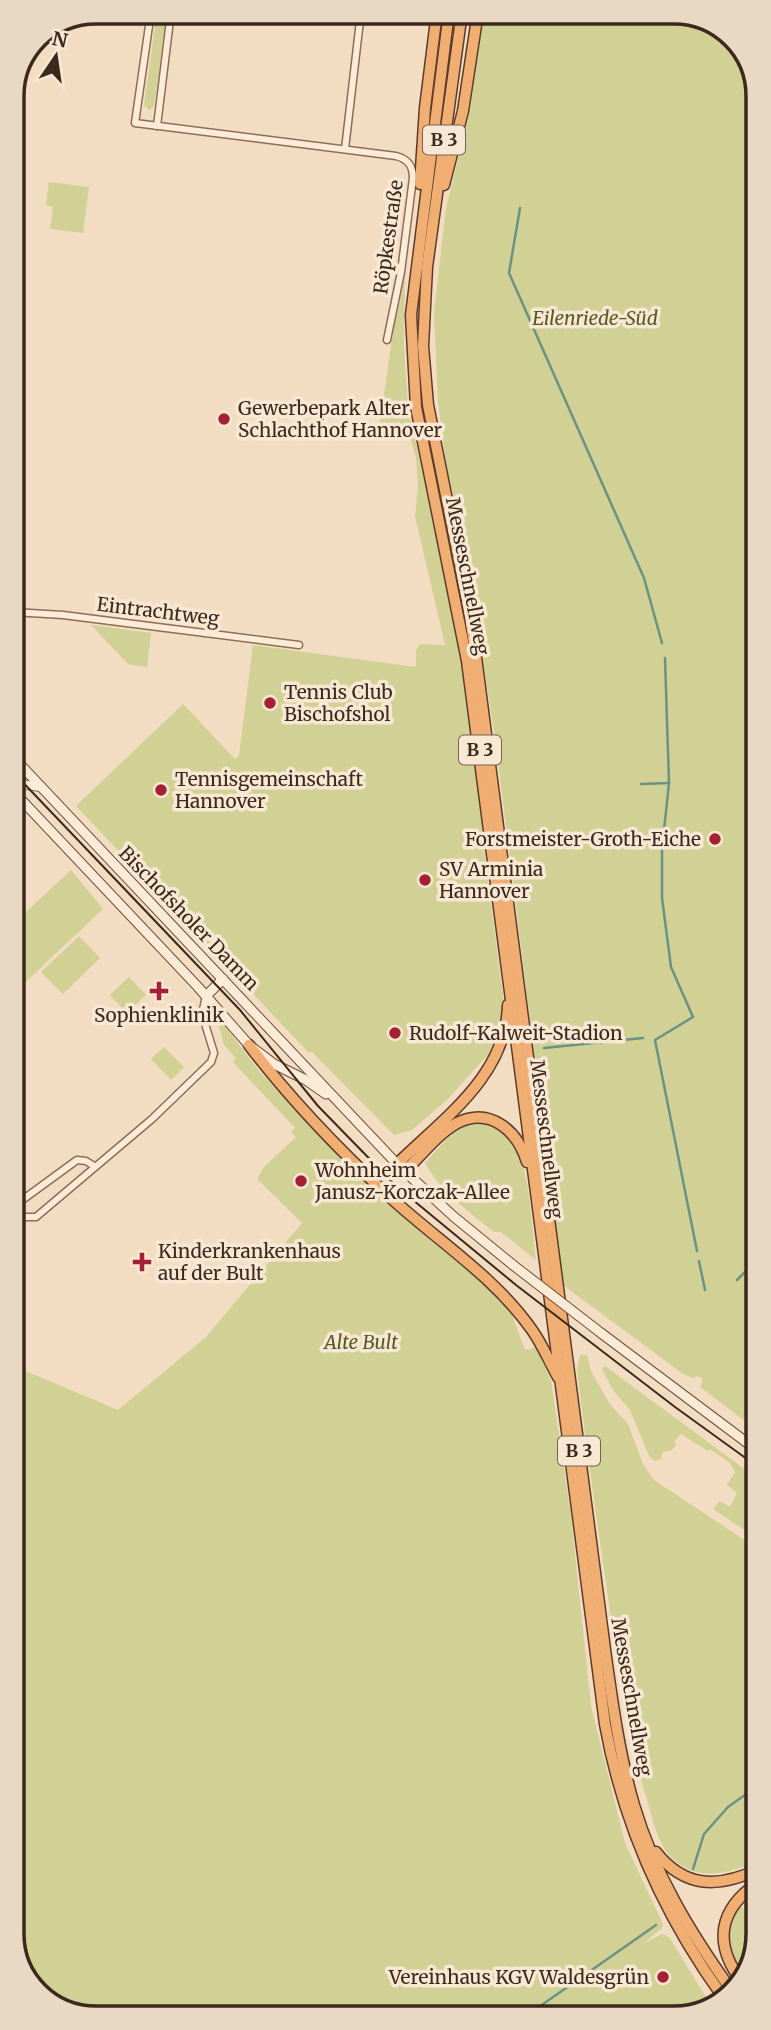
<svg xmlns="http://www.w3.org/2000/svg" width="771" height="2030" font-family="Merriweather,serif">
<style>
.green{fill:#d1d095}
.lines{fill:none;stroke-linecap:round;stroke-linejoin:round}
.stream{stroke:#6b9384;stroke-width:2.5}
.minor-casing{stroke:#8e6d57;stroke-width:9}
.tertiary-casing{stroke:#8e6d57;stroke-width:10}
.secondary-casing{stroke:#6f4e3b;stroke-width:11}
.trunk-casing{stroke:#5b3c2c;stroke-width:13}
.minor{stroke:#fcecd7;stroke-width:6}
.tertiary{stroke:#fcecd7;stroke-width:8}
.secondary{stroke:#fcecd7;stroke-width:9}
.trunk{stroke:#f0ae72;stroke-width:10}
.tram{stroke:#3c281d;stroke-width:2}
.secondary-bridge-casing{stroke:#6f4e3b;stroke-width:11;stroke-linecap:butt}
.secondary-bridge{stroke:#fcecd7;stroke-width:9}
.poi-dot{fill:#a22234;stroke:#f8e8d3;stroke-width:2.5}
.labels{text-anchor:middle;stroke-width:7;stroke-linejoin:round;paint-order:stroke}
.shield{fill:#f8e8d3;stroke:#746254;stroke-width:2}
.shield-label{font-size:18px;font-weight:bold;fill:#3c281d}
.street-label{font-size:19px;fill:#3c281d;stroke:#f8e8d3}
.park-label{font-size:19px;font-style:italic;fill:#545a22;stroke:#f8e8d3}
.poi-label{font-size:19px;fill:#3c281d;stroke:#f8e8d3;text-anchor:start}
.rim{fill:none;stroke:#3c281d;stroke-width:3.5}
</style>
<rect width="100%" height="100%" fill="#f2ddc2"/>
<g class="green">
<polygon points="157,12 167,12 154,106 149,110 144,105"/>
<polygon points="484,12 680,12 726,30 756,74 758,1431 700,1387 703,1379 698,1376 693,1378 683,1374 563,1285 495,738 468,564 446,463 438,402 434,312 446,208 470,111"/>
<polygon points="49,182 89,187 83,233 50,229 53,207 46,205"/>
<polygon points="405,274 404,346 408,407 455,614 479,790 484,850 504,1004 491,1051 448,1099 412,1130 394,1135 312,1052 308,1052 76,806 183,704 235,759 239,755 253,645 416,667 416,650 420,644 445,645 415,516 418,485 416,458 409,434 379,429 395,318 398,311"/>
<polygon points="91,625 151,633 147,667 128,664"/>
<polygon points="71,870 103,909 14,993 14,923"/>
<polygon points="79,936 100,958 63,994 41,972"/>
<polygon points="129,977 146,995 127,1013 110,995"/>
<polygon points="221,1021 260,1072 359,1174 422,1233 478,1279 511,1312 525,1350 536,1347 551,1380 571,1516 591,1706 625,1843 663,1924 662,1928 644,1943 662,1934 669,1937 711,2005 697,2015 91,2018 41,1997 15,1956 14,1366 118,1410 206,1337 302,1223 257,1179 264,1167 296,1137 291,1132 295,1128 233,1062 236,1058 224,1045 218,1023"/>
<polygon points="164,1047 184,1067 171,1080 151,1059"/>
<path d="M482 1121C496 1125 514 1137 519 1151 530 1182 532 1227 536 1260L501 1232H494C468 1211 441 1192 425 1163 443 1144 455 1124 482 1121Z"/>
<path d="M580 1355H587L591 1371 609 1403 628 1424 643 1464 654 1480 758 1549 759 1861C730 1872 700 1883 674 1860 658 1846 654 1823 648 1803 626 1734 617 1662 607 1590 596 1517 586 1443 577 1370Z"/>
<polygon points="605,1366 758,1479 758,1539 713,1509 720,1501 730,1507 737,1493 727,1485 735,1472 730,1463 710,1449 708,1451 681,1434 674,1442 676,1445 672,1450 663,1452 661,1459 654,1461 649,1456 630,1410 613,1390 602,1369"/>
<path d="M738 1905 759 1918V1934L745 1975C725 1952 726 1931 738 1905Z"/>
</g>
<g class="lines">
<g class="stream">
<polyline points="739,59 756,106"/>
<polyline points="520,208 509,273 644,578 662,643"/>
<polyline points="665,658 669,783 662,849 662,898 671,967 693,1017 655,1040 697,1251"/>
<polyline points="641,784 669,783"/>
<polyline points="544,1048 643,1038"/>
<polyline points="699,1261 705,1290"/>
<polyline points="737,1280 758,1259"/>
<polyline points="693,1869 704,1834 728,1807 759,1785"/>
<polyline points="526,2016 656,1925"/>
</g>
<g class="minor-casing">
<g id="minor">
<path d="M151 12 135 123 396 156C408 159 413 166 413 178L401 272 387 340"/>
<polyline points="157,126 171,12"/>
<polyline points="345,149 361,12"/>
<polyline points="13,612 63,615 299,645"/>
<polyline points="14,1206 77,1160 86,1161 94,1166"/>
<polyline points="14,1211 24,1217 36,1217 152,1119 211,1062 214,1053 202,1014 206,996"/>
</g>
</g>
<g class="tertiary-casing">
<g id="tertiary">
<polyline points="13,786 21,784 40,787"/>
<path d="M13 801C25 788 20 776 16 761"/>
</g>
</g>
<g class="secondary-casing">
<g id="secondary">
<polyline points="13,757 397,1164 453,1216 513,1265"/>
<polyline points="13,791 198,987 249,1045 274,1064 306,1080 326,1094"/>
<polyline points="206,996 223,979"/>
<polyline points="601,1333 758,1451"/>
</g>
</g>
<g class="trunk-casing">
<g id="trunk">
<path d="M449 12 411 315 416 407 467 661 605 1724C623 1824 663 1914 723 1997"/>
<path d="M462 12 427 267 423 346 428 405 469 610 476 657 606 1657C613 1707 620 1757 634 1805 654 1873 691 1934 732 1991"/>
<polyline points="420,184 425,108 437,12"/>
<polyline points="444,185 463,111 478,12"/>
<path d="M249 1045C291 1100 340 1151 391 1198 438 1241 495 1277 532 1330 542 1344 549 1361 558 1377"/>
<path d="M397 1164C444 1118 506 1076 508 1005"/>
<path d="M405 1171C421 1156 437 1134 457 1123 491 1106 518 1132 527 1162"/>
<path d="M656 1852C685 1889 719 1888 759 1869"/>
<path d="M742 1982C713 1944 718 1909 759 1882"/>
</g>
</g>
<use href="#minor" class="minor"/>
<use href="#tertiary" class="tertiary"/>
<use href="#secondary" class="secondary"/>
<use href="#trunk" class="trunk"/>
<polyline class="tram" points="13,772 240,1010 318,1106 396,1186 516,1285 675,1407 758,1467"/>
<g class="secondary-bridge-casing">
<polyline id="secondary-bridge" points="513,1265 601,1333"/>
</g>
<use href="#secondary-bridge" class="secondary-bridge"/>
</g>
<g class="poi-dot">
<circle cx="224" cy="419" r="7"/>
<circle cx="270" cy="703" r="7"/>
<circle cx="161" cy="790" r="7"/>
<circle cx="715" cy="839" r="7"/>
<circle cx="425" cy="880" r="7"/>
<path d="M155.5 980.5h7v7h7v7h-7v7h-7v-7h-7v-7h7z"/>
<circle cx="395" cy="1033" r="7"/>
<circle cx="301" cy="1181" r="7"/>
<path d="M138.5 1251.5h7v7h7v7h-7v7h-7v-7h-7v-7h7z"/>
<circle cx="663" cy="1977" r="7"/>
</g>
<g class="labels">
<g class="shield">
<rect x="423" y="125.5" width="42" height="29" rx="5"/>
<rect x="459" y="735.5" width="42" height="29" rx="5"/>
<rect x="558" y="1436.5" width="42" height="29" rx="5"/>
</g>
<g class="shield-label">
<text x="444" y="146">B 3</text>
<text x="480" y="756">B 3</text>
<text x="579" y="1457">B 3</text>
</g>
<g class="street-label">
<text transform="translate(388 237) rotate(-82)" y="7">Röpkestraße</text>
<text transform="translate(468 576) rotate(79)" y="7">Messeschnellweg</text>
<text transform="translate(158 611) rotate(7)" y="7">Eintrachtweg</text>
<text transform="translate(189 918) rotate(46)" y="7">Bischofsholer Damm</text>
<text transform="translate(547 1139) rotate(83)" y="7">Messeschnellweg</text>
<text transform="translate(632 1697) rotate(80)" y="7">Messeschnellweg</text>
</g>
<g class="park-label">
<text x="595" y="325">Eilenriede-Süd</text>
<text x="361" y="1349">Alte Bult</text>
</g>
<g class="poi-label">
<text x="238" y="415">Gewerbepark Alter<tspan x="238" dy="22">Schlachthof Hannover</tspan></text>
<text x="284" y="699">Tennis Club<tspan x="284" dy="22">Bischofshol</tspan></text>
<text x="175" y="786">Tennisgemeinschaft<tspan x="175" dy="22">Hannover</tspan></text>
<text x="701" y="846" text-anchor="end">Forstmeister-Groth-Eiche</text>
<text x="439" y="876">SV Arminia<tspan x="439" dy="22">Hannover</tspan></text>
<text x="159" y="1022" text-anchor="middle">Sophienklinik</text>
<text x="409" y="1040">Rudolf-Kalweit-Stadion</text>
<text x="315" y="1177">Wohnheim<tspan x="315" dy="22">Janusz-Korczak-Allee</tspan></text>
<text x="158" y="1258">Kinderkrankenhaus<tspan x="158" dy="22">auf der Bult</tspan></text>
<text x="649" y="1984" text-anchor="end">Vereinhaus KGV Waldesgrün</text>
</g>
</g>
<path d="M0 0H771V2030H0ZM96 24H674A72 72 0 0 1 746 96V1934A72 72 0 0 1 674 2006H96A72 72 0 0 1 24 1934V96A72 72 0 0 1 96 24Z" fill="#e9d9c4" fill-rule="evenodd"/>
<path class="rim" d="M96 24H674A72 72 0 0 1 746 96V1934A72 72 0 0 1 674 2006H96A72 72 0 0 1 24 1934V96A72 72 0 0 1 96 24Z"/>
<g transform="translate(56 56) rotate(13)" stroke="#f8e8d3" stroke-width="5" paint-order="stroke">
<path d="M0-5L12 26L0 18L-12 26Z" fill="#3c281d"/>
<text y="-10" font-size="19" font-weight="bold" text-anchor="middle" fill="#3c281d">N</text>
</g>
</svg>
